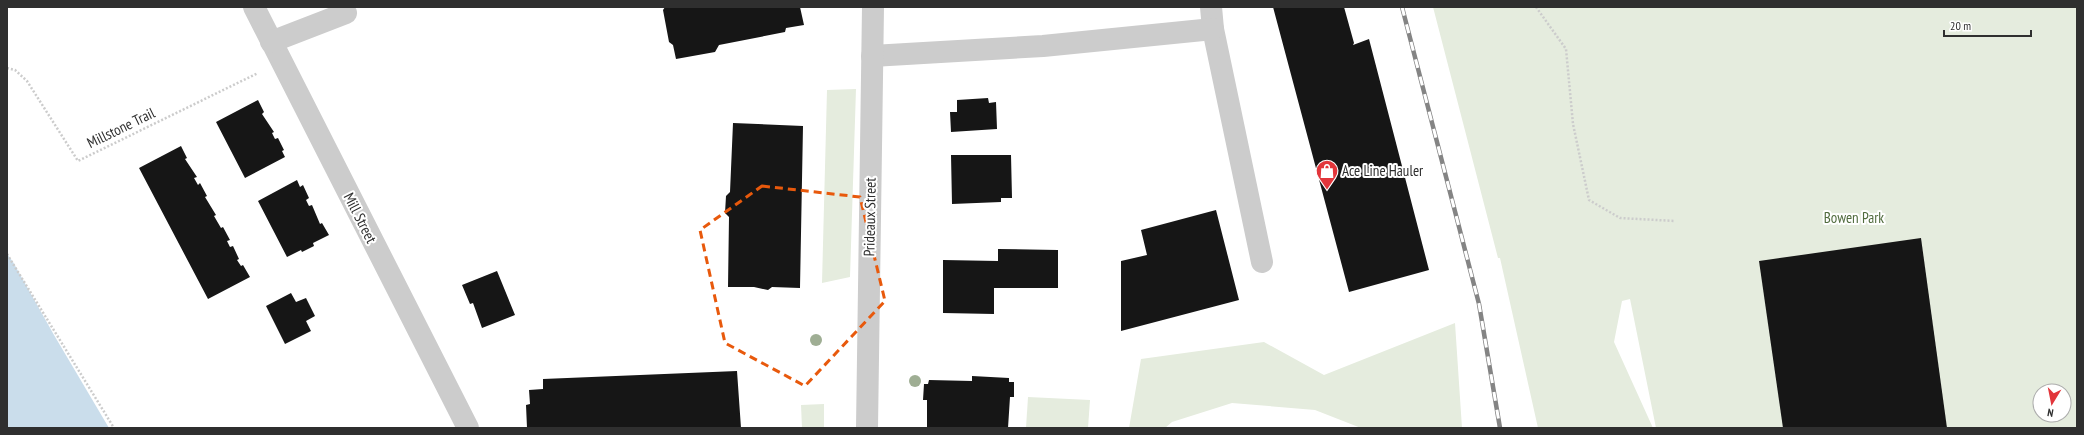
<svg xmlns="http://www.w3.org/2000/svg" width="2084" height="435" font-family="'PT Sans Narrow',sans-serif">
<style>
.green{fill:#e5ecde;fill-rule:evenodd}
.water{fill:#caddeb}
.building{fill:#161616}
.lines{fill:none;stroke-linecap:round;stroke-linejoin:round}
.path{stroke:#ccc;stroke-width:2.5;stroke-dasharray:2 2;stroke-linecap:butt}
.minor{stroke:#ccc;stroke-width:22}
.rail-casing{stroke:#848484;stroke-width:4.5}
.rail{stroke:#fff;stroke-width:3;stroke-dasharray:9;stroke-linecap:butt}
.tree{fill:#9fae94}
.marked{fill:none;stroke:#e8590c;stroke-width:3;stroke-dasharray:8 5;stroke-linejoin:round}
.labels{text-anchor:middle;stroke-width:4;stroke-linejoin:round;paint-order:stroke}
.street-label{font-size:15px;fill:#2f2f2f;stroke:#fff}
.poi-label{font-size:15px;fill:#2f2f2f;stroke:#fff;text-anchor:start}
.park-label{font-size:15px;fill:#506b3d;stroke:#fff}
</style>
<rect width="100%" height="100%" fill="#fff"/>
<g class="green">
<path d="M1433 7H2077V428H1656L1630 299 1622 301 1614 342 1653 428H1538L1500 258H1498ZM2040 391H2064V415H2040Z"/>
<polygon points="856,89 850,277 822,283 827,90"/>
<polygon points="1455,323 1462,428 1361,428 1315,410 1232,403 1172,422 1165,428 1129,428 1141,359 1264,342 1324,375"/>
<polygon points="1028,397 1090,400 1088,428 1026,428"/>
<polygon points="824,404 824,428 802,428 801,405"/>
</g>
<polygon class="water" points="7,254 13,262 54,335 109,428 7,428"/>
<g class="building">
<polygon points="665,7 800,7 804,25 786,28 785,32 719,45 715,52 676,59 673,45 669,42 663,10"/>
<polygon points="1273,7 1344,7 1354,43 1353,45 1369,39 1429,270 1349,292"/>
<polygon points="988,98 989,103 996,102 997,129 951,132 950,112 957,112 957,100"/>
<polygon points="258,100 264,112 262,114 274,132 272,133 275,139 278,138 284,150 282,151 285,157 245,178 216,122"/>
<polygon points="733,123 803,126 800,288 772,287 768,290 754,287 728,287 729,217 725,213 726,196 730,192"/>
<polygon points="181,146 187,158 185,159 197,177 194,178 198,185 200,183 207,196 205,197 216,215 214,216 221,228 223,227 230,240 227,241 230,247 233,246 239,259 237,260 241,266 243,265 250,277 208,299 139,168"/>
<polygon points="951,155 1011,155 1012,198 1001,198 1001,202 952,204"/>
<polygon points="297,180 300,187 303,185 309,198 306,200 309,206 312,205 320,224 322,223 329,235 313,243 314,246 302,252 301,250 287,257 258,201"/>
<polygon points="1216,210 1239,300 1121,331 1121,261 1147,255 1141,230"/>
<polygon points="1921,238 1947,428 1783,428 1759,261"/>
<polygon points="998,249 1058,250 1058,288 994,288 994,314 943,313 943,260 998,261"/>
<polygon points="497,271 515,315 482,328 473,303 470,304 462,285"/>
<polygon points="291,293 296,302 306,298 315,316 306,321 311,331 285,344 266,306"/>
<polygon points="737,371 741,428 527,428 526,405 530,404 529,390 543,389 543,379"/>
<polygon points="972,376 1009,378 1009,382 1014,382 1014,397 1010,397 1008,428 927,428 927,400 923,400 924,384 928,384 929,380 972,381"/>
</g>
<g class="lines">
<g class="path">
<polyline points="1536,7 1566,49 1573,124 1589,200 1620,218 1675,221"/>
<polyline points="7,68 15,70 27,81 78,161 258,73"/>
<polyline points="7,254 114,428"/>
</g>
<g class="minor">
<polyline points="254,7 468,428"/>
<polyline points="1211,7 1213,29 1262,262"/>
<polyline points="271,42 346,13"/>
<polyline points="872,56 1043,46 1213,29"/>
<polyline points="867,428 873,7"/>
</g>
<g class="rail-casing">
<polyline id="rail" points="1402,7 1479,304 1500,428"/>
</g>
<use href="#rail" class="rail"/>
</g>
<g class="tree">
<circle cx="816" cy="340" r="6"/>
<circle cx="915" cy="381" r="6"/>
</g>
<path class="marked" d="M762 186 860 197 885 301 805 386 725 343 700 230Z"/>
<defs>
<g id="shop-pin" transform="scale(1.15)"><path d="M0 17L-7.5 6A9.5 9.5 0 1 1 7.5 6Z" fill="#e2363b" stroke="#fff"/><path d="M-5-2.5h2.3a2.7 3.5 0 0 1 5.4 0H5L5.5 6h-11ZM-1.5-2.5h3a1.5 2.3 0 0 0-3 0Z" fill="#fff"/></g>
</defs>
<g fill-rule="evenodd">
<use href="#shop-pin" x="1327" y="171"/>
</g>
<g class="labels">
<g class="street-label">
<text transform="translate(121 128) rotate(-26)" y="5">Millstone Trail</text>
<text transform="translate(870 217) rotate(-89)" y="5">Prideaux Street</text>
<text transform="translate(360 218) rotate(63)" y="5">Mill Street</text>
</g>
<g class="poi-label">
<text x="1342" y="176">Ace Line Hauler</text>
</g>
<g class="park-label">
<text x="1854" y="223">Bowen Park</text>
</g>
</g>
<rect width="2084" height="435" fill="none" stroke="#2f2f2f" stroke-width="16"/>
<g transform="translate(2052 403) rotate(190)"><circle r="19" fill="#ffffff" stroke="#acacac"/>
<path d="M0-3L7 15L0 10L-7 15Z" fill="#e2363b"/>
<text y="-6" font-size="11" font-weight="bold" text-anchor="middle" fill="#2f2f2f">N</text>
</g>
<path d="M1944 30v6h87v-6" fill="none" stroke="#2f2f2f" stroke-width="2"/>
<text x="1950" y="30" font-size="12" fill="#2f2f2f" stroke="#ffffff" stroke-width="3" paint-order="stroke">20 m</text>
</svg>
